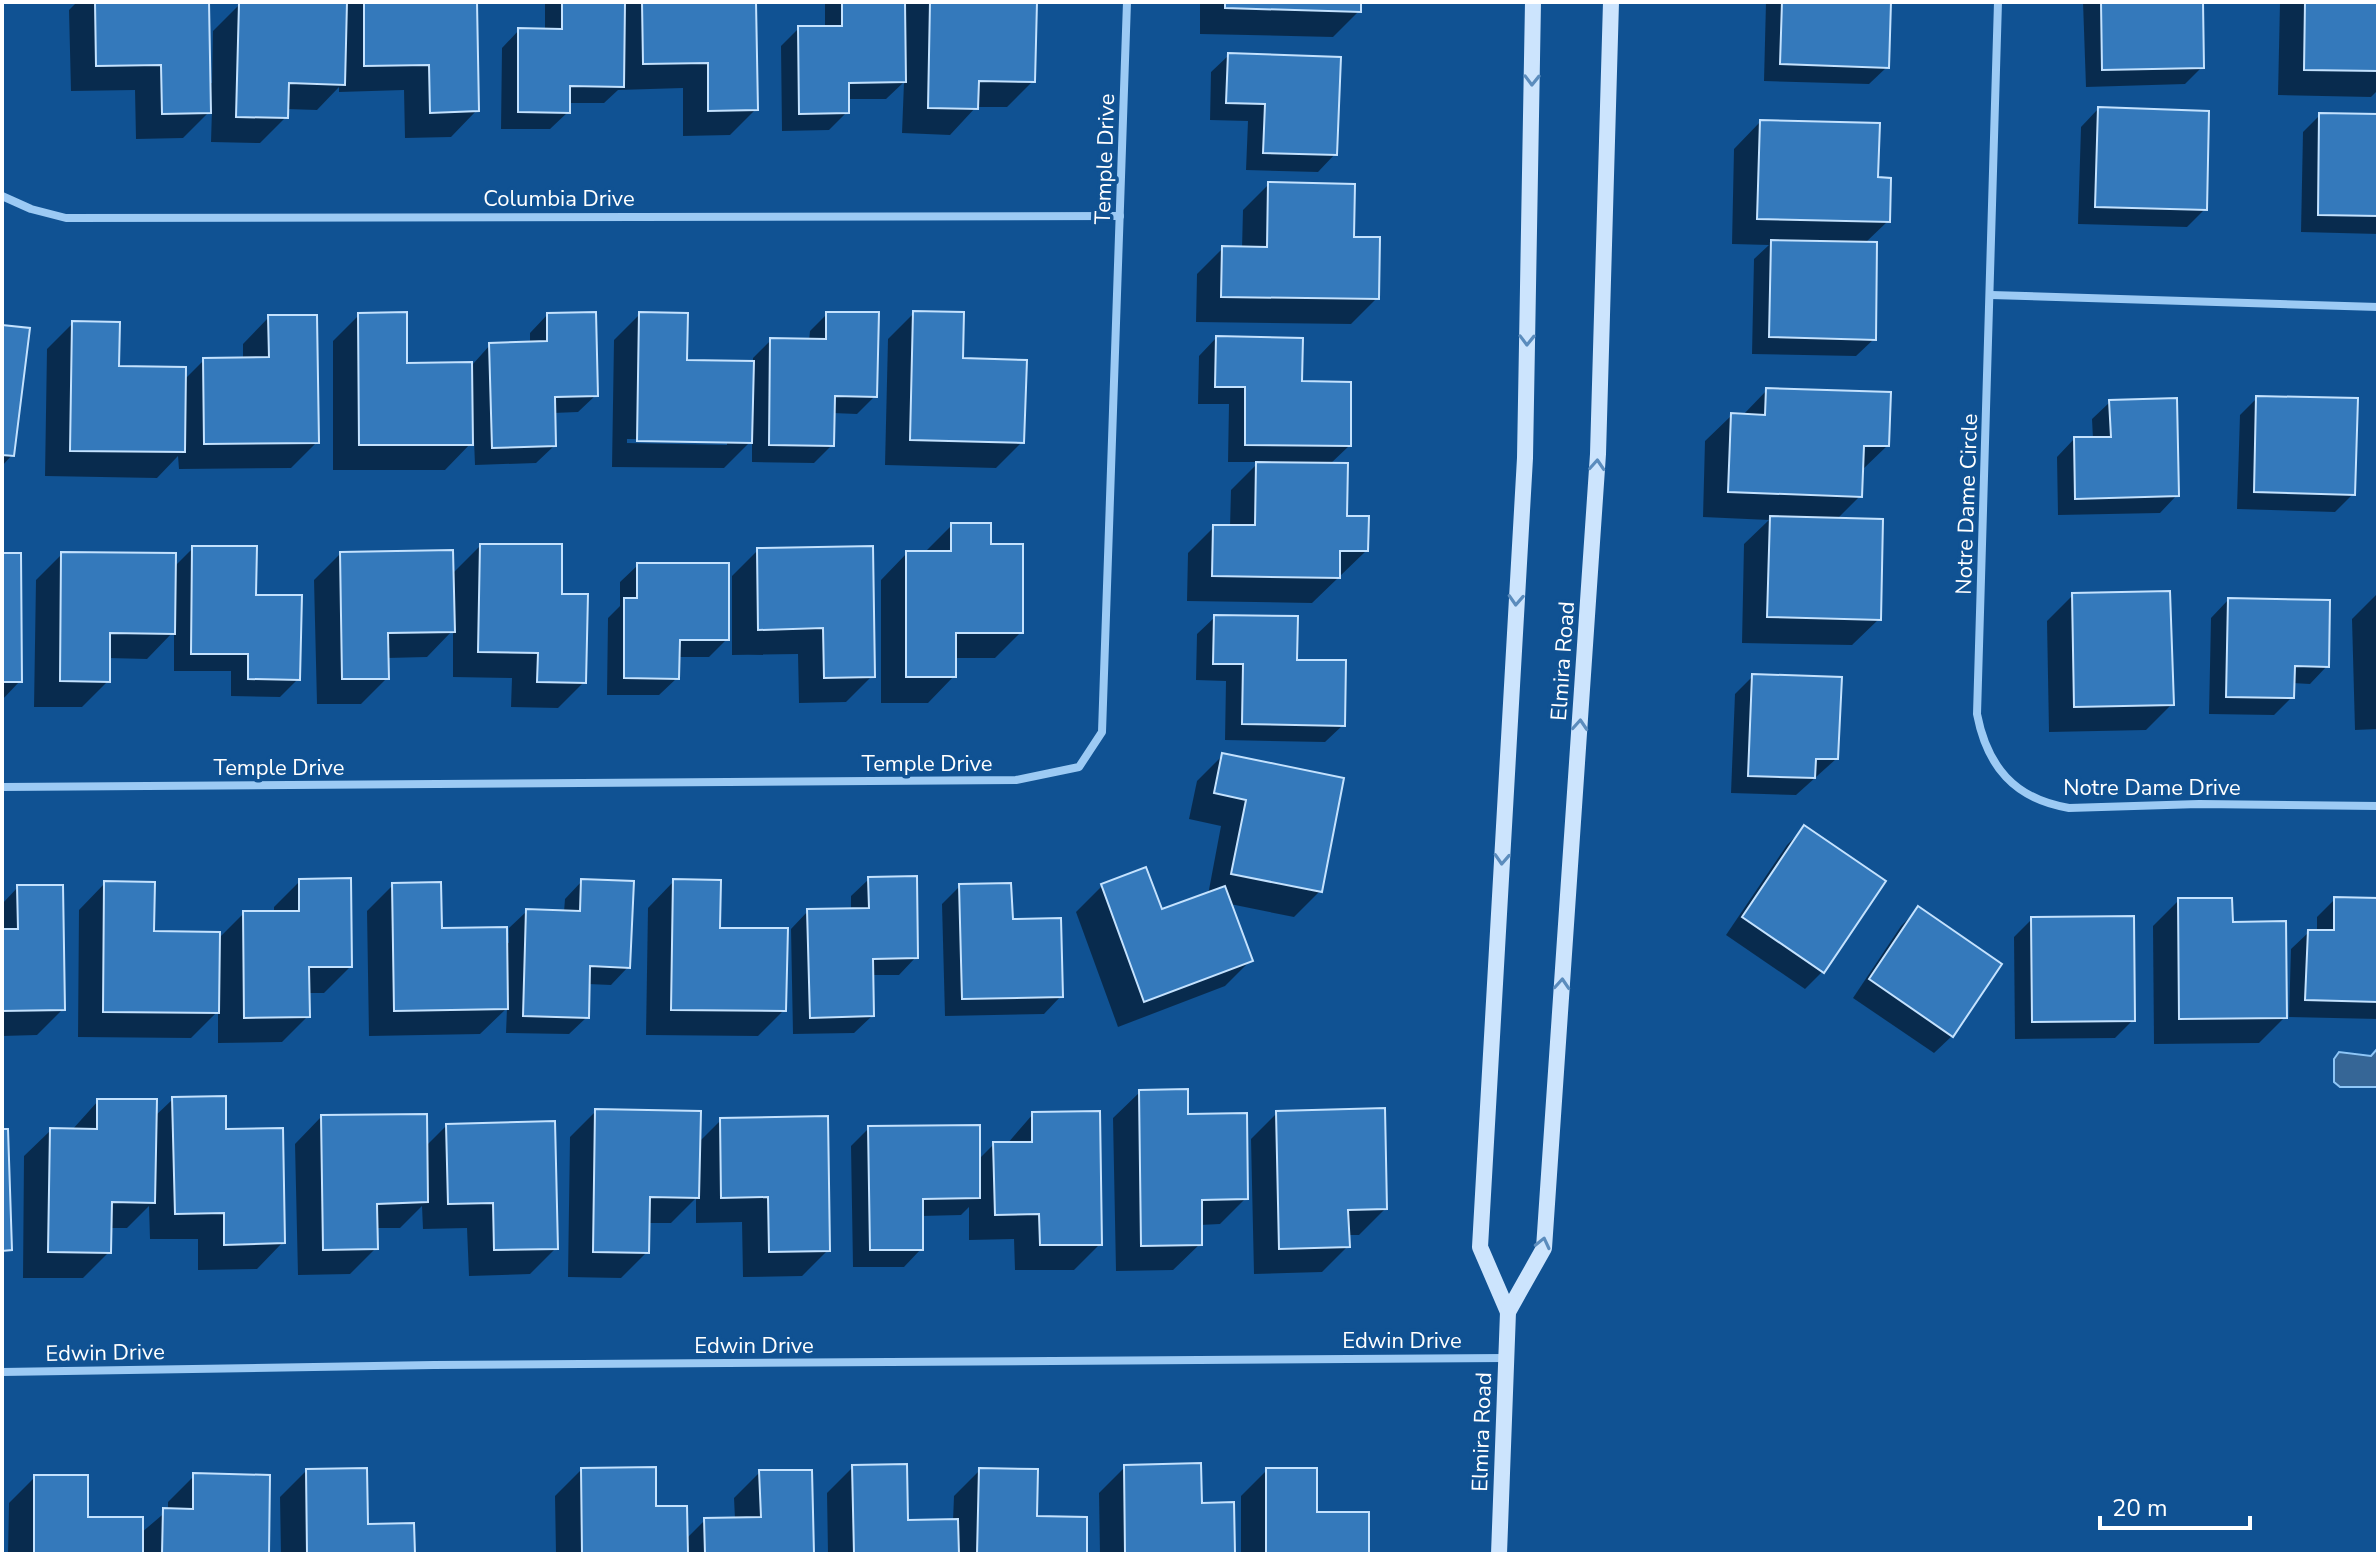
<svg xmlns="http://www.w3.org/2000/svg" width="2380" height="1556" font-family="'Nunito Sans',sans-serif">
<style>
.water{fill:#366696;stroke:#8ec6f7;stroke-width:2}
.shadow{fill:#0007;fill-rule:evenodd}
.building{fill:#3479bb;stroke:#c4e2fe;stroke-width:2}
.lines{fill:none;stroke-linecap:round;stroke-linejoin:round}
.street{stroke:#9ccaf4;stroke-width:8}
.secondary{stroke:#cce4fd;stroke-width:16}
.oneway{stroke:#5b8cbd}
.labels{text-anchor:middle;stroke-width:7;stroke-linejoin:round;paint-order:stroke}
.street-label{font-size:22px;fill:#fff;stroke:#105293}
</style>
<rect width="100%" height="100%" fill="#105293"/>
<polygon class="water" points="2378,1048 2378,1087 2340,1087 2334,1082 2334,1059 2339,1052 2371,1056"/>
<g class="shadow">
<polygon points="77,2 207,2 209,83 212,83 213,31 239,5 257,5 261,2 345,2 344,6 349,2 475,2 477,110 451,137 405,138 404,90 339,92 339,87 317,110 286,109 286,117 260,143 211,142 212,109 183,138 136,139 135,90 71,91 69,10"/>
<polygon points="545,2 754,2 756,109 730,135 683,136 683,88 618,90 604,103 568,103 568,112 550,129 501,129 502,48 519,30 545,30"/>
<polygon points="825,2 1035,2 1033,81 1007,107 976,107 950,135 902,133 904,82 886,99 847,99 847,112 829,130 782,131 781,46 799,28 825,28"/>
<polygon points="1200,2 1359,2 1359,11 1333,37 1200,34"/>
<polygon points="1766,2 1889,2 1887,67 1869,84 1764,81"/>
<polygon points="2083,2 2201,2 2202,67 2185,84 2086,87"/>
<polygon points="2280,2 2378,2 2378,90 2371,97 2278,95"/>
<polygon points="1229,55 1335,154 1318,172 1246,170 1248,121 1210,120 1211,72"/>
<polygon points="2098,109 2205,209 2187,227 2078,224 2081,127"/>
<polygon points="2320,115 2378,116 2378,234 2301,232 2303,132"/>
<polygon points="1760,122 1876,179 1888,221 1864,244 1874,339 1856,356 1752,354 1754,259 1769,245 1732,244 1734,149"/>
<polygon points="1269,184 1352,238 1377,298 1351,324 1196,322 1197,274 1223,248 1242,249 1243,210"/>
<polygon points="914,313 961,360 1022,442 996,468 885,465 888,339"/>
<path d="M640 314 685 362 753 363V358L771 340 809 341 810 331 827 314 875 396 857 414 832 413V445L814 463 752 462V440L724 468 612 467 614 340ZM627 439 727 441V445L627 443Z"/>
<polygon points="359,315 405,365 473,364 490,345 530,343 530,333 547,315 596,395 578,412 553,413 554,446 536,463 475,465 474,440 445,470 333,470 333,341"/>
<polygon points="269,317 317,442 291,468 179,469 178,456 157,478 45,476 47,349 73,323 117,368 183,381 204,360 243,360 243,344"/>
<polygon points="2,327 12,455 2,466"/>
<polygon points="1216,338 1300,383 1349,446 1329,465 1345,518 1366,551 1312,603 1187,601 1188,553 1214,527 1230,527 1231,490 1259,462 1228,462 1229,404 1198,404 1199,356"/>
<polygon points="1767,390 1887,446 1861,471 1860,496 1836,520 1879,619 1852,645 1742,643 1744,544 1769,520 1703,517 1705,441 1732,415 1742,416"/>
<polygon points="2257,398 2353,494 2335,512 2237,509 2240,415"/>
<polygon points="2110,402 2177,495 2160,513 2058,515 2057,457 2074,439 2093,439 2092,419"/>
<polygon points="952,525 989,546 1021,632 995,658 954,658 954,676 928,703 881,703 881,580 907,553 925,552"/>
<polygon points="480,546 559,596 584,682 558,708 511,707 512,678 453,677 453,630 427,657 387,658 387,678 361,704 317,704 314,580 340,554 452,574"/>
<polygon points="193,548 254,596 298,679 280,697 231,696 231,671 174,671 174,631 147,659 108,658 108,681 82,707 34,707 36,580 62,554 174,567"/>
<polygon points="758,550 872,676 846,702 799,703 798,654 732,655 732,576"/>
<polygon points="2,555 20,681 2,700"/>
<polygon points="638,565 727,639 709,657 678,657 677,678 659,695 607,695 608,618 620,606 620,582"/>
<polygon points="2378,593 2378,729 2355,730 2352,619"/>
<polygon points="2073,595 2172,704 2146,730 2049,732 2047,621"/>
<polygon points="2228,600 2327,666 2310,684 2292,683 2292,697 2274,715 2209,714 2211,618"/>
<polygon points="1215,617 1295,662 1343,725 1325,742 1225,740 1226,681 1196,680 1197,634"/>
<polygon points="1753,676 1836,759 1796,795 1731,793 1735,694"/>
<polygon points="1223,755 1320,891 1294,917 1230,904 1251,960 1225,986 1118,1027 1076,912 1102,886 1161,912 1208,895 1221,826 1189,819 1197,781"/>
<polygon points="1805,827 1823,971 1805,989 1726,935 1787,845"/>
<polygon points="869,879 916,957 899,975 871,975 872,1016 854,1033 793,1034 791,929 808,911 851,911 851,896"/>
<polygon points="300,881 350,967 324,993 307,993 308,1016 282,1042 218,1043 218,1011 191,1038 78,1037 79,910 105,883 152,933 217,940 244,913 274,913 274,907"/>
<polygon points="582,881 628,967 611,985 588,984 587,1017 569,1034 506,1033 507,1008 480,1034 369,1036 367,911 393,885 440,930 509,943 509,928 527,911 564,912 565,899"/>
<polygon points="674,881 784,1010 758,1036 646,1035 648,908"/>
<polygon points="960,886 1011,921 1061,996 1044,1014 945,1016 942,904"/>
<polygon points="18,887 63,1009 37,1035 2,1036 2,904"/>
<polygon points="2335,899 2378,900 2378,1019 2289,1017 2291,949 2309,932 2317,932 2317,917"/>
<polygon points="2179,900 2231,924 2288,1014 2259,1043 2154,1044 2153,926"/>
<polygon points="1918,909 1952,1036 1934,1053 1853,998 1901,926"/>
<polygon points="2032,919 2133,1020 2115,1038 2015,1039 2014,937"/>
<polygon points="1140,1092 1186,1116 1246,1198 1220,1224 1200,1225 1200,1244 1173,1270 1116,1271 1113,1118"/>
<polygon points="173,1099 224,1131 283,1242 257,1269 198,1270 198,1239 150,1239 149,1206 127,1228 110,1228 109,1252 83,1278 23,1278 24,1156 51,1130 72,1130 98,1101 154,1117"/>
<polygon points="596,1111 698,1143 721,1120 828,1250 802,1276 743,1277 742,1222 696,1223 696,1198 671,1223 648,1223 647,1252 621,1278 568,1277 570,1137"/>
<polygon points="1277,1113 1385,1209 1359,1235 1347,1235 1348,1246 1322,1272 1254,1274 1251,1139"/>
<polygon points="1033,1114 1100,1244 1074,1270 1015,1270 1014,1239 969,1240 969,1207 961,1215 921,1216 921,1249 904,1267 853,1267 851,1146 869,1128 978,1160 994,1144 1007,1144"/>
<polygon points="321,1117 425,1147 446,1126 556,1248 530,1274 469,1276 467,1228 423,1229 422,1206 400,1228 375,1228 376,1248 350,1274 298,1275 295,1144"/>
<polygon points="853,1467 906,1522 953,1521 954,1496 980,1470 1035,1518 1085,1554 828,1554 827,1493"/>
<polygon points="1125,1467 1200,1505 1233,1554 1100,1554 1099,1493"/>
<polygon points="581,1470 686,1539 705,1520 735,1519 734,1498 760,1472 812,1554 556,1554 555,1496"/>
<polygon points="1267,1470 1315,1514 1367,1554 1241,1554 1241,1496"/>
<polygon points="306,1471 366,1526 413,1554 281,1554 280,1497"/>
<polygon points="194,1476 267,1554 8,1554 9,1503 35,1477 86,1519 141,1533 168,1510 168,1502"/>
</g>
<g class="building">
<polygon points="95,2 209,2 211,113 162,114 161,65 96,66"/>
<polygon points="282,2 347,2 345,85 289,83 288,118 236,117 239,3"/>
<polygon points="364,2 477,2 479,111 430,113 429,65 364,66"/>
<polygon points="562,2 625,2 624,87 570,86 570,113 518,112 518,28 562,29"/>
<polygon points="642,2 756,2 758,110 708,111 708,63 643,64"/>
<polygon points="842,2 905,2 906,82 849,83 849,113 799,114 798,26 842,26"/>
<polygon points="930,2 1037,2 1035,82 979,81 978,109 928,108"/>
<polygon points="1225,2 1361,2 1361,12 1225,8"/>
<polygon points="1782,2 1891,2 1889,68 1780,64"/>
<polygon points="2101,2 2203,2 2204,68 2102,70"/>
<polygon points="2305,2 2378,2 2378,71 2304,70"/>
<polygon points="1228,53 1341,57 1337,155 1263,153 1265,104 1226,103"/>
<polygon points="2098,107 2209,111 2207,210 2095,207"/>
<polygon points="2319,113 2378,114 2378,216 2318,215"/>
<polygon points="1760,120 1880,123 1878,177 1891,178 1890,222 1757,219"/>
<polygon points="1268,182 1355,184 1354,237 1380,237 1379,299 1221,297 1222,246 1267,247"/>
<polygon points="1771,240 1877,242 1876,340 1769,337"/>
<polygon points="913,311 964,312 963,358 1027,360 1024,443 910,440"/>
<polygon points="407,312 407,363 472,362 473,445 359,445 358,313"/>
<polygon points="596,312 598,396 555,397 556,446 492,448 489,343 547,341 547,313"/>
<polygon points="639,312 688,313 687,360 754,361 752,443 637,441"/>
<polygon points="826,312 879,312 877,397 835,396 834,446 769,445 770,338 826,339"/>
<polygon points="268,315 317,315 319,443 204,444 203,358 269,357"/>
<polygon points="72,321 120,322 119,366 186,367 185,452 70,451"/>
<polygon points="2,325 30,328 14,456 2,455"/>
<polygon points="1216,336 1303,338 1302,381 1351,382 1351,446 1245,445 1245,387 1215,387"/>
<polygon points="1766,388 1891,392 1889,446 1864,446 1862,497 1728,492 1731,413 1765,415"/>
<polygon points="2256,396 2358,398 2355,495 2254,492"/>
<polygon points="2177,398 2179,496 2075,499 2074,437 2111,437 2109,400"/>
<polygon points="1256,462 1348,463 1347,516 1369,516 1368,551 1340,551 1340,578 1212,576 1213,525 1255,525"/>
<polygon points="1770,516 1883,519 1881,620 1767,617"/>
<polygon points="951,523 991,523 991,544 1023,544 1023,633 956,633 956,677 906,677 906,551 951,551"/>
<polygon points="480,544 562,544 562,594 588,594 586,683 537,682 538,653 478,652"/>
<polygon points="192,546 257,546 256,595 302,595 300,680 248,679 248,654 191,654"/>
<polygon points="873,546 875,677 824,678 823,628 758,630 757,548"/>
<polygon points="453,550 455,632 388,633 389,679 342,679 340,552"/>
<polygon points="61,552 176,553 175,634 110,633 110,682 60,681"/>
<polygon points="2,553 21,553 22,682 2,682"/>
<polygon points="637,563 729,563 729,640 680,640 679,679 624,678 624,598 637,598"/>
<polygon points="2170,591 2174,705 2074,707 2072,593"/>
<polygon points="2228,598 2330,600 2329,667 2295,666 2294,698 2226,697"/>
<polygon points="1214,615 1298,616 1297,660 1346,660 1345,726 1242,724 1243,664 1213,664"/>
<polygon points="1752,674 1842,677 1838,759 1816,759 1815,778 1748,776"/>
<polygon points="1222,753 1344,778 1322,892 1231,874 1246,800 1214,793"/>
<polygon points="1804,825 1886,881 1824,973 1742,917"/>
<polygon points="1146,867 1162,909 1225,886 1253,961 1144,1002 1101,884"/>
<polygon points="917,876 918,958 873,959 874,1016 810,1018 807,909 869,908 868,877"/>
<polygon points="351,878 352,967 309,967 310,1017 244,1018 243,911 299,911 299,879"/>
<polygon points="581,879 634,881 630,968 590,966 589,1018 523,1016 526,909 580,911"/>
<polygon points="673,879 721,880 720,928 788,928 786,1011 671,1010"/>
<polygon points="104,881 155,882 154,931 220,932 219,1013 103,1012"/>
<polygon points="441,882 442,928 507,927 508,1009 394,1011 392,883"/>
<polygon points="1011,883 1013,919 1061,918 1063,997 962,999 959,884"/>
<polygon points="17,885 63,885 65,1010 2,1011 2,929 18,929"/>
<polygon points="2334,897 2378,898 2378,1002 2305,1000 2308,930 2334,930"/>
<polygon points="2178,898 2232,898 2233,922 2286,921 2287,1018 2179,1019"/>
<polygon points="1918,906 2002,964 1953,1037 1869,979"/>
<polygon points="2134,916 2135,1021 2032,1022 2031,917"/>
<polygon points="1188,1089 1188,1114 1247,1113 1248,1199 1202,1200 1202,1245 1141,1246 1139,1090"/>
<polygon points="226,1096 226,1129 283,1128 285,1243 224,1245 224,1213 175,1214 172,1097"/>
<polygon points="97,1099 157,1099 155,1203 112,1202 111,1253 48,1252 50,1128 97,1129"/>
<polygon points="1385,1108 1387,1209 1348,1210 1350,1247 1279,1249 1276,1111"/>
<polygon points="595,1109 701,1111 699,1198 650,1197 649,1253 593,1252"/>
<polygon points="1100,1111 1102,1245 1040,1245 1039,1214 995,1215 993,1142 1032,1142 1032,1112"/>
<polygon points="427,1114 428,1202 377,1204 378,1249 323,1250 321,1115"/>
<polygon points="828,1116 830,1251 769,1252 768,1197 721,1198 720,1118"/>
<polygon points="555,1121 558,1249 494,1250 493,1203 448,1204 446,1124"/>
<polygon points="980,1125 980,1198 923,1199 923,1250 870,1250 868,1126"/>
<polygon points="2,1129 8,1129 12,1250 2,1251"/>
<polygon points="1201,1463 1202,1503 1234,1502 1235,1554 1125,1554 1124,1465"/>
<polygon points="907,1464 908,1520 958,1519 959,1554 854,1554 852,1465"/>
<polygon points="656,1467 656,1506 687,1506 688,1554 582,1554 581,1468"/>
<polygon points="367,1468 368,1524 414,1523 415,1554 307,1554 306,1469"/>
<polygon points="979,1468 1038,1469 1037,1516 1087,1517 1087,1554 977,1554"/>
<polygon points="1266,1468 1317,1468 1317,1512 1369,1512 1369,1554 1266,1554"/>
<polygon points="759,1470 812,1470 814,1554 705,1554 704,1518 761,1517"/>
<polygon points="193,1473 270,1475 269,1554 162,1554 163,1508 193,1509"/>
<polygon points="34,1475 88,1475 88,1517 143,1517 143,1554 34,1554"/>
</g>
<g class="lines">
<g class="street">
<path d="M1998 2 1977 714C1987 766 2014 799 2069 808L2199 804 2378 806"/>
<polyline points="2,196 31,209 66,218 1120,216"/>
<polyline points="1991,295 2378,307"/>
<polyline points="2,787 1016,780 1079,767 1102,732 1127,2"/>
<polyline points="2,1372 434,1365 1505,1358"/>
</g>
<g class="secondary">
<polyline points="1508,1312 1480,1247 1525,458 1533,2"/>
<polyline points="1499,1554 1508,1312 1544,1248 1598,454 1611,2"/>
</g>
</g>
<defs><path id="oneway-chevron" d="M-2-3.5L2.5 0L-2 3.5" fill="none" stroke-width="1.6" stroke-linecap="round" stroke-linejoin="round" transform="scale(2)"/></defs>
<g class="oneway">
<use href="#oneway-chevron" transform="translate(1532 80) rotate(91)"/>
<use href="#oneway-chevron" transform="translate(1527 340) rotate(91)"/>
<use href="#oneway-chevron" transform="translate(1597 465) rotate(-86)"/>
<use href="#oneway-chevron" transform="translate(1516 600) rotate(93)"/>
<use href="#oneway-chevron" transform="translate(1580 725) rotate(-86)"/>
<use href="#oneway-chevron" transform="translate(1502 859) rotate(93)"/>
<use href="#oneway-chevron" transform="translate(1562 984) rotate(-86)"/>
<use href="#oneway-chevron" transform="translate(1543 1243) rotate(-77)"/>
</g>
<g class="labels">
<g class="street-label">
<text transform="translate(1104 159) rotate(-88)" y="8">Temple Drive</text>
<text x="559" y="206">Columbia Drive</text>
<text transform="translate(1966 504) rotate(-88)" y="8">Notre Dame Circle</text>
<text transform="translate(1562 661) rotate(-86)" y="8">Elmira Road</text>
<text x="927" y="771">Temple Drive</text>
<text x="279" y="775">Temple Drive</text>
<text x="2152" y="795">Notre Dame Drive</text>
<text x="1402" y="1348">Edwin Drive</text>
<text x="754" y="1353">Edwin Drive</text>
<text transform="translate(105 1352) rotate(-1)" y="8">Edwin Drive</text>
<text transform="translate(1481 1432) rotate(-88)" y="8">Elmira Road</text>
</g>
</g>
<rect width="2380" height="1556" fill="none" stroke="#ffffff" stroke-width="8"/>
<path d="M2100 1516v12h150v-12" fill="none" stroke="#ffffff" stroke-width="4"/>
<text x="2112" y="1516" font-size="24" fill="#ffffff" stroke="#105293" stroke-width="6" paint-order="stroke">20 m</text>
</svg>
